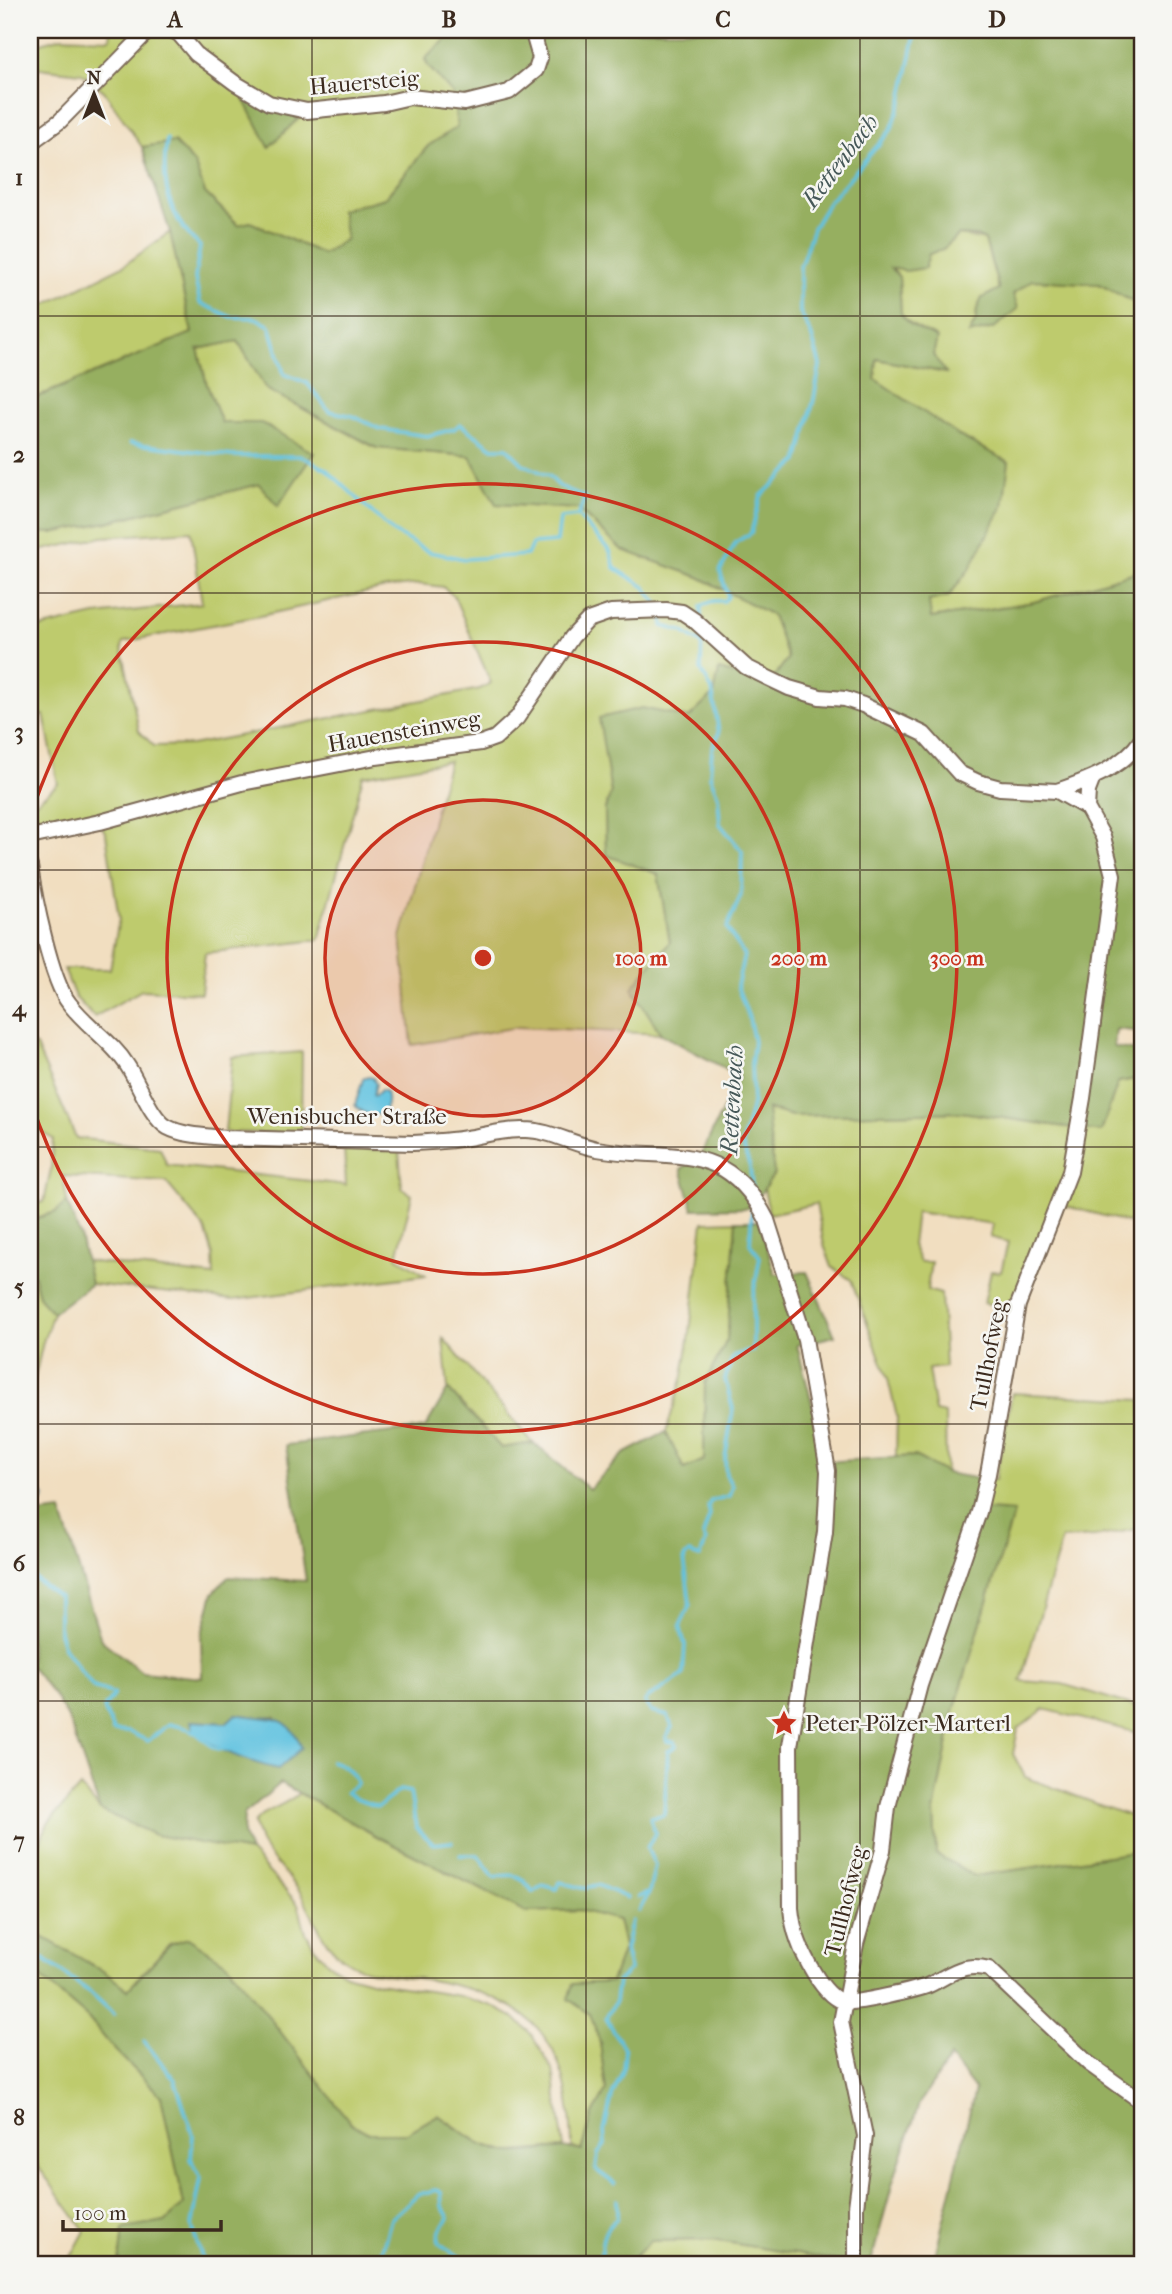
<svg xmlns="http://www.w3.org/2000/svg" width="1172" height="2294" font-family="'IM FELL French Canon',serif">
<style>
.green{fill:#becb6d;stroke:#7c7a46;stroke-width:2;fill-rule:evenodd}
.forest{fill:#96af60;stroke:#686c3f;stroke-width:2;fill-rule:evenodd}
.water{fill:#61c2e0;stroke:#4e767f;stroke-width:2}
.lines{fill:none;stroke-linecap:round;stroke-linejoin:round}
.stream{stroke:#61c2e0;stroke-width:3.5}
.minor-casing{stroke:#7b6957;stroke-width:18}
.minor{stroke:#fff;stroke-width:14}
.grid{fill:none;stroke:#3b2a1e;stroke-width:2;stroke-opacity:0.55}
.ring{fill:none;stroke:#c8321e;stroke-width:3.5}
.labels{text-anchor:middle;stroke-width:5;stroke-linejoin:round;paint-order:stroke}
.street-label{font-size:23px;fill:#3b2a1e;stroke:#f6f6f2}
.poi-label{font-size:23px;fill:#3b2a1e;stroke:#f6f6f2;text-anchor:start}
.water-label{font-size:24px;font-style:italic;fill:#465858;stroke:#f6f6f2}
.centre{fill:#c8321e;stroke:#f6f6f2;stroke-width:3.5}
.ring-label{font-size:21px;text-anchor:middle;font-weight:bold;fill:#c8321e;stroke:#f6f6f2;stroke-width:5;stroke-linejoin:round;paint-order:stroke}
.neatline{fill:none;stroke:#3b2a1e;stroke-width:2.5}
.grid-label{font-size:23px;text-anchor:middle;font-weight:bold;fill:#3b2a1e}
</style>
<rect width="100%" height="100%" fill="#f6f6f2"/>
<filter id="ink" filterUnits="userSpaceOnUse"><feTurbulence type="fractalNoise" baseFrequency=".0143" numOctaves="2"/><feDisplacementMap in="SourceGraphic" scale="14" xChannelSelector="R" yChannelSelector="G"/><feConvolveMatrix kernelMatrix="1 2 1 2 8 2 1 2 1" color-interpolation-filters="sRGB"/></filter>
<filter id="wash" filterUnits="userSpaceOnUse"><feTurbulence type="fractalNoise" baseFrequency=".00686" numOctaves="4" result="noise"/><feDisplacementMap in="SourceGraphic" scale="28" xChannelSelector="R" yChannelSelector="G"/><feGaussianBlur stdDeviation="1.57" result="paint"/><feColorMatrix in="noise" values="0 0 0 0 0 0 0 0 0 0 0 0 0 0 0 0 0 1.4 0 .05"/><feComposite in="paint" operator="in"/></filter>
<g filter="url(#wash)">
<rect width="100%" height="100%" fill="#f1dec0"/>
<g class="green">
<polygon points="111,30 342,30 350,34 355,30 456,30 425,60 428,66 453,94 457,127 428,146 385,198 341,210 346,239 323,254 250,222 239,225 205,193 194,163 174,142 142,147 104,91 81,73 30,67 30,36 34,45 62,37 110,39"/>
<polygon points="170,232 192,333 30,400 30,312 123,266"/>
<polygon points="959,235 985,240 999,290 977,309 976,320 969,334 993,328 1018,309 1013,294 1032,279 1099,284 1142,306 1142,573 1138,571 1034,602 931,618 928,601 949,596 970,568 1009,462 959,436 875,379 877,359 945,373 933,355 937,338 911,325 901,314 899,277 890,267 943,249"/>
<path d="M238 341 266 389 376 448 470 456 496 504 578 509 622 550 699 577 772 615 788 658 769 684 714 694 689 718 642 708 600 718 611 793 605 809 606 854 658 874 670 942 632 988 661 1034 518 1027 412 1045 401 937 449 761 363 776 319 940 205 953 201 993 142 990 94 1017 75 997 64 969H110L119 919 106 834 100 823H97L94 813 55 824 34 820 30 807 58 784 44 715 30 718V630L95 615 202 603 191 531 102 537 30 553V532L52 533 107 522 260 484 314 454 261 423H222L207 385 198 349ZM419 584 443 587 454 596 491 683 480 689 191 745 154 746 139 731 122 648 123 642 260 616 386 588Z"/>
<polygon points="30,1044 36,1046 76,1138 160,1148 167,1165 346,1185 344,1148 399,1151 402,1188 412,1195 397,1257 426,1275 233,1300 91,1284 85,1261 214,1276 213,1255 205,1229 166,1182 63,1176 67,1202 56,1212 30,1220 30,1204 44,1202 51,1169 53,1139 30,1125"/>
<polygon points="302,1052 301,1134 225,1132 232,1057"/>
<polygon points="1142,1078 1142,1226 1062,1205 1022,1310 984,1303 991,1271 1001,1272 1008,1242 990,1237 993,1224 916,1212 912,1245 920,1262 931,1262 927,1290 941,1294 945,1367 928,1369 935,1412 945,1414 946,1473 915,1456 896,1457 897,1417 888,1379 851,1280 832,1267 824,1245 816,1204 769,1214 764,1188 774,1174 766,1109 792,1116 961,1112 1101,1132 1118,1082"/>
<polygon points="736,1221 727,1340 705,1383 704,1460 684,1470 666,1432 683,1376 689,1340 703,1222"/>
<polygon points="30,1273 34,1276 40,1299 53,1313 43,1342 31,1394"/>
<polygon points="443,1338 533,1443 501,1448 448,1389"/>
<polygon points="1012,1393 1142,1400 1142,1528 1095,1537 1062,1539 1021,1681 1062,1684 1142,1708 1142,1734 1044,1709 1018,1729 1013,1754 1025,1777 1137,1819 1142,1803 1142,1853 1135,1852 975,1876 936,1854 934,1811 954,1711 1014,1513 974,1509 980,1479 995,1480"/>
<polygon points="80,1787 100,1810 155,1834 250,1852 298,1904 306,1933 314,1947 328,1963 345,1974 378,1983 459,1996 492,2006 515,2018 531,2034 553,2070 564,2148 511,2152 481,2144 438,2115 407,2133 369,2133 350,2123 228,1964 188,1938 169,1944 128,1990 103,1971 30,1930 30,1866 48,1823"/>
<path d="M299 1793 384 1840 526 1912 580 1910 618 1920 624 1946 611 1982 573 1985 590 2013 600 2042 606 2091 592 2117 582 2151 572 2147C569 2036 533 1997 423 1979 397 1975 370 1976 347 1961 319 1944 315 1913 297 1888 281 1866 259 1851 254 1823 266 1808 286 1806 299 1793Z"/>
<polygon points="30,1968 88,2018 115,2050 161,2096 184,2204 166,2222 123,2230 119,2264 67,2264 85,2231 36,2164 30,2159"/>
<polygon points="713,2240 849,2263 849,2264 628,2264 650,2241"/>
</g>
<g class="forest">
<polygon points="456,30 1142,30 1142,306 1099,284 1032,280 1013,294 1018,308 994,328 969,334 976,320 977,309 982,298 999,289 985,240 976,236 959,235 943,249 929,254 925,268 906,271 891,268 899,277 901,314 911,325 937,338 933,355 946,373 877,359 875,379 959,436 1009,462 1003,506 970,568 949,596 929,601 931,618 1034,602 1139,571 1142,573 1142,1032 1116,1029 1114,1047 1142,1052 1142,1078 1118,1082 1101,1132 961,1112 792,1116 767,1109 774,1174 751,1208 693,1209 681,1169 701,1155 739,1076 661,1034 632,988 670,942 658,874 606,855 605,809 611,793 599,718 642,708 689,718 714,694 719,670 769,684 788,658 772,615 699,577 622,550 578,509 496,504 470,456 377,448 266,389 238,341 198,349 207,385 222,423 261,423 314,453 278,506 259,484 107,522 52,533 30,532 30,400 192,333 170,232 142,147 174,142 194,163 205,193 238,225 250,222 323,254 346,239 341,210 385,198 428,146 457,127 453,94 428,66 425,59"/>
<polygon points="242,95 299,118 269,147"/>
<polygon points="67,1202 80,1236 91,1284 53,1313 40,1299 34,1276 30,1273 30,1220 56,1212"/>
<path d="M736 1221H759L775 1274 807 1272 835 1336 797 1345 814 1411 823 1462 915 1456 946 1473 980 1479 975 1509 1014 1512 954 1711 934 1811 936 1854 975 1876 1135 1852 1142 1853V2264H933L975 2090 950 2057 919 2104 893 2182 871 2262 849 2263 713 2240 650 2241 628 2264H119L123 2229 165 2222 184 2204 161 2096 115 2050 88 2018 30 1968V1930L103 1971 128 1990 170 1944 188 1938 228 1964 350 2122 368 2133H407L438 2115C460 2130 482 2150 511 2152 535 2154 559 2144 582 2151L592 2117 606 2090 600 2042 590 2014 568 1999 573 1984 611 1982 624 1946 618 1920 580 1910 526 1912 384 1840 281 1783 244 1814 243 1835 250 1852 155 1835 100 1810 69 1720 54 1695 30 1666V1515L61 1511 101 1640 142 1672 202 1678 201 1637 213 1593 228 1577 306 1581 286 1445 425 1428 448 1389 501 1448 533 1443 589 1489 624 1454 666 1432 684 1469 704 1460 705 1383 727 1340ZM236 1714 254 1718 275 1717 255 1762 207 1743 192 1721 226 1723Z"/>
</g>
<g class="water">
<path d="M367 1076 373 1078 376 1084 373 1095 375 1096 381 1090 386 1092C393 1117 369 1122 355 1105L363 1079Z"/>
<polygon points="30,1480 35,1483 45,1497 41,1504 30,1503"/>
<path d="M236 1714C270 1721 287 1710 302 1748L278 1769C249 1762 215 1750 193 1731L191 1721 226 1723Z"/>
</g>
<g class="lines">
<g class="stream">
<path d="M167 139C160 181 168 218 200 246L195 278 200 303 231 317 256 318 270 326 284 374 307 383 329 411 353 416 380 429 427 436 454 429 460 424 493 448H507L523 464 549 476 559 486 585 497 578 516 610 551 615 568 645 587 657 603"/>
<polyline points="130,443 232,456 301,456 326,469 393,532 429,552 465,559 527,555 532,544 557,542 560,518 577,516"/>
<polyline points="663,615 663,626 682,631 702,644"/>
<polyline points="701,619 701,606 714,601 724,601 728,597 720,571 736,542 751,533 761,496 798,461 814,399 820,365 811,334 800,312 800,267 813,228 828,203 891,130 902,101 916,30"/>
<polyline points="702,633 701,670 712,690 719,733 712,749 710,776 718,796 720,824 742,851 741,895 727,928 744,955 737,986 749,1018 754,1042 751,1064 753,1101 742,1144 750,1167 752,1188"/>
<polyline points="30,1529 35,1532 36,1538 30,1548"/>
<path d="M30 1563 34 1578 59 1597V1632L64 1648 93 1687 114 1694 104 1708 113 1731 129 1732 148 1741 169 1724C176 1726 184 1727 191 1730 205 1737 212 1754 230 1748"/>
<path d="M331 1761C344 1765 351 1770 357 1783L346 1792 356 1799 378 1807 400 1790 410 1792 416 1827 433 1844 452 1842"/>
<path d="M460 1855H478L494 1877C515 1873 521 1874 533 1892L543 1885 557 1889 560 1882 582 1888 598 1885 627 1898"/>
<polyline points="638,1897 649,1893"/>
<polyline points="639,1911 649,1893 655,1865 647,1848 655,1833 650,1817 664,1815 668,1751 676,1746 675,1742 667,1741 666,1737 672,1727 668,1716 651,1712 645,1702 648,1698 683,1675 685,1645 680,1626 690,1604 684,1558 689,1553 700,1557 706,1542 703,1535 710,1515 708,1506 711,1501 729,1496 732,1486 726,1475 725,1459 733,1409 725,1379 733,1356 753,1350 753,1296 760,1257 750,1244 752,1206"/>
<polyline points="30,1949 91,1993 114,2014"/>
<polyline points="144,2041 175,2080 193,2135 191,2159 201,2178 192,2226 204,2264"/>
<polyline points="615,2184 596,2170 598,2154 605,2145 604,2131 612,2096 623,2071 625,2050 606,2018 615,2001 618,1981 630,1970 625,1950 632,1921"/>
<path d="M378 2264 391 2219 419 2193H428L435 2190 441 2192 442 2206 449 2218C443 2226 435 2233 440 2244L471 2264"/>
<polyline points="537,2264 544,2264"/>
<path d="M563 2264 594 2261 601 2256C601 2240 604 2228 617 2218V2200"/>
</g>
</g>
</g>
<g filter="url(#ink)">
<g class="lines">
<g class="minor-casing">
<g id="minor">
<polyline points="171,30 179,34 196,54 235,83 269,103 307,111 384,103 410,97 465,103 509,92 536,70 540,58 532,30"/>
<polyline points="30,143 60,121 149,30"/>
<path d="M1057 791C1088 780 1123 768 1142 739"/>
<polyline points="30,837 100,822 242,783 376,757 481,743 495,738 517,718 572,637 588,620 611,612 666,610 682,612 694,620 746,667 768,678 789,688 820,697 845,699 863,705 924,734 959,773 978,782 1000,788 1057,791 1087,808"/>
<path d="M30 866C34 896 51 981 69 1003 86 1026 112 1041 127 1065 138 1081 151 1118 167 1127 184 1136 206 1136 225 1138L413 1143C431 1142 449 1141 467 1138 486 1135 505 1129 525 1130 549 1130 572 1144 597 1149 671 1162 725 1137 767 1220L805 1339 828 1471 825 1532 790 1746 791 1908C793 1932 801 1952 814 1973 820 1983 832 2000 845 2002 855 2004 918 1990 929 1985 952 1974 963 1962 989 1969L1088 2063 1142 2102"/>
<polyline points="856,2264 856,2207 865,2136 841,2022 856,1944 883,1850 888,1807 920,1685 979,1512 988,1474 1018,1305 1070,1172 1083,1098 1113,875 1103,837 1087,808 1088,791 1093,778"/>
</g>
</g>
<use href="#minor" class="minor"/>
</g>
</g>
<path class="grid" d="M312 30V2264M586 30V2264M860 30V2264M30 316H1142M30 593H1142M30 870H1142M30 1147H1142M30 1424H1142M30 1701H1142M30 1978H1142"/>
<circle cx="483" cy="958" r="158" fill="#c8321e" fill-opacity=".12"/>
<g class="ring">
<circle cx="483" cy="958" r="158"/>
<circle cx="483" cy="958" r="316"/>
<path d="M31 815A474 474 0 1 1 31 1101"/>
</g>
<defs>
<g id="sight-bare" transform="scale(2.1)"><path d="M0-6L1.8-2.2L6-1.7L2.9 1.2L3.7 5.4L0 3.3L-3.7 5.4L-2.9 1.2L-6-1.7L-1.8-2.2Z" fill="#c8321e" stroke="#f6f6f2" stroke-width="2.5" paint-order="stroke"/></g>
</defs>
<g fill-rule="evenodd">
<use href="#sight-bare" x="784" y="1723"/>
</g>
<g class="labels">
<g class="street-label">
<text transform="translate(364 82) rotate(-5)" y="8">Hauersteig</text>
<text transform="translate(404 731) rotate(-10)" y="8">Hauensteinweg</text>
<text x="347" y="1124">Wenisbucher Straße</text>
<text transform="translate(988 1355) rotate(-79)" y="8">Tullhofweg</text>
<text transform="translate(845 1901) rotate(-76)" y="8">Tullhofweg</text>
</g>
<g class="poi-label">
<text x="805" y="1731">Peter-Pölzer-Marterl</text>
</g>
<g class="water-label">
<text transform="translate(840 161) rotate(-53)" y="8">Rettenbach</text>
<text transform="translate(732 1100) rotate(-87)" y="8">Rettenbach</text>
</g>
</g>
<circle cx="483" cy="958" r="10" class="centre"/>
<g class="ring-label">
<text x="641" y="965">100 m</text>
<text x="799" y="965">200 m</text>
<text x="957" y="965">300 m</text>
</g>
<rect width="1172" height="2294" fill="none" stroke="#f6f6f2" stroke-width="77"/>
<g transform="translate(94 94)" stroke="#f6f6f2" stroke-width="5" paint-order="stroke">
<path d="M0-5L12 26L0 18L-12 26Z" fill="#3b2a1e"/>
<text y="-10" font-size="19" font-weight="bold" text-anchor="middle" fill="#3b2a1e">N</text>
</g>
<path d="M63 2220v10h158v-10" fill="none" stroke="#3b2a1e" stroke-width="3.5"/>
<text x="74" y="2220" font-size="21" fill="#3b2a1e" stroke="#f6f6f2" stroke-width="5" paint-order="stroke">100 m</text>
<rect x="38" y="38" width="1096" height="2218" class="neatline"/>
<g class="grid-label">
<text x="175" y="27">A</text>
<text x="449" y="27">B</text>
<text x="723" y="27">C</text>
<text x="997" y="27">D</text>
<text x="19" y="185">1</text>
<text x="19" y="462">2</text>
<text x="19" y="739">3</text>
<text x="19" y="1016">4</text>
<text x="19" y="1294">5</text>
<text x="19" y="1571">6</text>
<text x="19" y="1848">7</text>
<text x="19" y="2125">8</text>
</g>
</svg>
